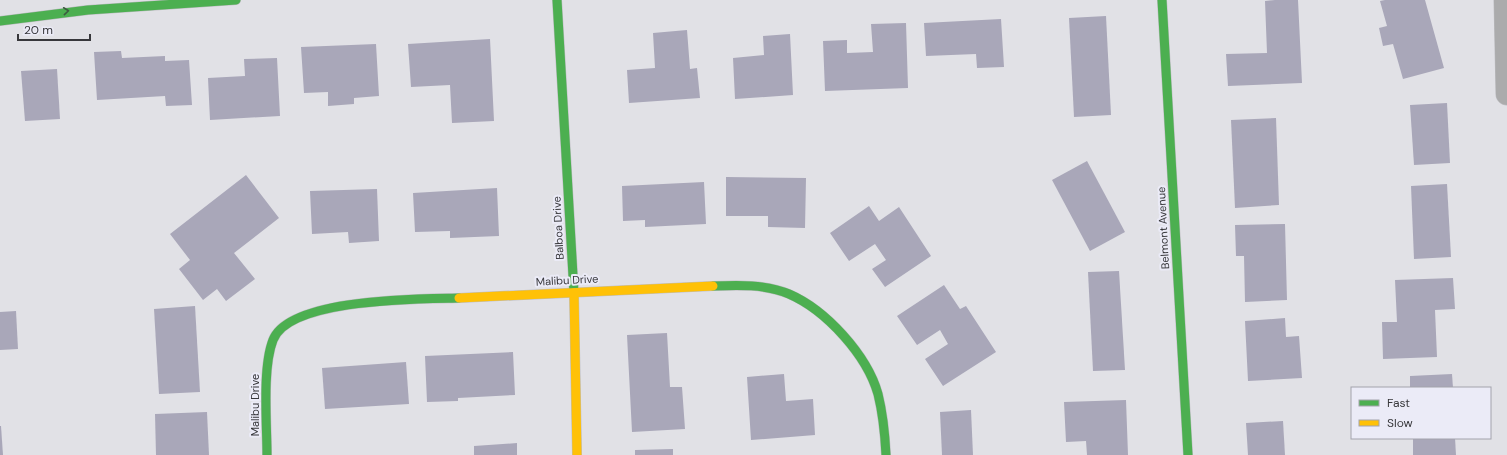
<svg xmlns="http://www.w3.org/2000/svg" width="1507" height="455" font-family="'DM Sans',sans-serif">
<style>
.building{fill:#a9a7b9}
.lines{fill:none;stroke-linecap:round;stroke-linejoin:round}
.street-casing{stroke:#bcbcc0;stroke-width:23}
.fast-casing{stroke:#bcbcc0;stroke-width:10}
.slow-casing{stroke:#bcbcc0;stroke-width:10}
.street{stroke:#ababac;stroke-width:22}
.fast{stroke:#4caf50;stroke-width:9}
.slow{stroke:#ffc107;stroke-width:9}
.oneway{stroke:#3d5b41}
.labels{text-anchor:middle;stroke-width:4;stroke-linejoin:round;paint-order:stroke}
.street-label{font-size:11px;fill:#37373b;stroke:#ebebf7}
</style>
<rect width="100%" height="100%" fill="#e1e1e6"/>
<g class="building">
<polygon points="1275,0 1298,0 1302,83 1228,86 1226,54 1267,53 1265,1"/>
<polygon points="1385,0 1425,0 1444,68 1403,79 1393,44 1383,46 1379,28 1387,26 1380,1"/>
<polygon points="1106,16 1111,115 1074,117 1069,18"/>
<polygon points="1001,19 1004,67 977,68 976,54 926,56 924,23"/>
<polygon points="906,23 908,88 825,91 823,41 847,40 847,53 873,52 871,24"/>
<polygon points="687,30 690,69 697,68 700,98 629,103 627,70 655,68 653,33"/>
<polygon points="790,34 793,95 735,99 733,58 764,55 763,36"/>
<polygon points="490,39 494,121 452,123 450,85 411,87 408,44"/>
<polygon points="376,44 379,96 354,98 354,104 328,106 328,92 304,93 301,47"/>
<polygon points="121,51 122,58 165,56 165,61 189,60 192,105 166,106 165,96 97,100 94,52"/>
<polygon points="277,58 280,116 210,120 208,78 245,76 244,59"/>
<polygon points="57,69 60,119 25,121 21,71"/>
<polygon points="1447,103 1450,163 1414,165 1410,105"/>
<polygon points="1276,118 1279,205 1235,208 1231,120"/>
<polygon points="1087,161 1125,232 1090,251 1052,180"/>
<polygon points="246,175 279,218 234,253 255,279 226,301 217,289 203,300 179,269 190,260 170,234"/>
<polygon points="726,177 806,178 805,228 768,227 768,216 726,216"/>
<polygon points="704,182 706,224 645,227 645,220 623,221 622,186"/>
<polygon points="1447,184 1451,257 1414,259 1411,186"/>
<polygon points="497,188 499,236 450,238 450,231 415,232 413,193"/>
<polygon points="377,189 379,241 349,243 348,232 312,234 310,191"/>
<polygon points="869,206 879,221 899,207 931,256 885,287 872,269 886,260 875,244 849,261 830,233"/>
<polygon points="1285,224 1287,300 1245,302 1244,256 1236,256 1235,225"/>
<polygon points="1119,271 1125,370 1093,371 1088,272"/>
<polygon points="1453,278 1455,309 1435,310 1437,357 1383,359 1382,322 1397,322 1395,280"/>
<polygon points="944,285 960,309 966,306 996,352 943,386 925,359 948,344 940,330 917,345 897,316"/>
<polygon points="195,306 200,392 159,394 154,309"/>
<polygon points="16,311 18,349 0,350 0,312"/>
<polygon points="1285,318 1286,337 1299,336 1302,378 1248,381 1245,321"/>
<polygon points="667,333 670,387 682,387 685,429 632,432 627,335"/>
<polygon points="513,352 515,395 458,398 458,401 427,402 425,356"/>
<polygon points="406,362 409,404 325,409 322,368"/>
<polygon points="784,374 786,401 813,399 815,435 751,440 747,377"/>
<polygon points="1452,374 1453,388 1410,388 1410,376"/>
<polygon points="1126,400 1128,455 1087,455 1086,441 1066,442 1064,402"/>
<polygon points="971,410 973,455 942,455 940,412"/>
<polygon points="207,412 209,455 156,455 155,414"/>
<polygon points="1283,421 1285,455 1248,455 1246,423"/>
<polygon points="0,426 1,426 3,455 0,455"/>
<polygon points="1413,438 1455,438 1456,455 1413,455"/>
<polygon points="517,443 517,455 474,455 474,446"/>
<polygon points="673,449 673,455 635,455 635,450"/>
</g>
<g class="lines">
<g class="street-casing">
<polyline id="street" points="1505,0 1507,94"/>
</g>
<g class="fast-casing">
<g id="fast">
<polyline points="557,0 574,293"/>
<polyline points="1162,0 1188,455"/>
<polyline points="0,21 88,10 236,0"/>
<path d="M713 286C737 285 766 284 789 294 826 310 867 355 878 394 883 414 885 435 886 455"/>
<path d="M267 455C267 424 262 368 273 340 289 298 419 299 459 298"/>
</g>
</g>
<g class="slow-casing">
<g id="slow">
<polyline points="574,293 577,455"/>
<polyline points="459,298 713,286"/>
</g>
</g>
<use href="#street" class="street"/>
<use href="#fast" class="fast"/>
<use href="#slow" class="slow"/>
</g>
<defs><path id="oneway-chevron" d="M-2-3.5L2.5 0L-2 3.5" fill="none" stroke-width="1.6" stroke-linecap="round" stroke-linejoin="round"/></defs>
<use class="oneway" href="#oneway-chevron" transform="translate(66 11) rotate(-6)"/>
<g class="labels">
<g class="street-label">
<text transform="translate(558 228) rotate(-93)" y="4">Balboa Drive</text>
<text transform="translate(1163 228) rotate(-93)" y="4">Belmont Avenue</text>
<text transform="translate(567 280) rotate(-3)" y="4">Malibu Drive</text>
<text transform="translate(255 405) rotate(-90)" y="4">Malibu Drive</text>
</g>
</g>
<rect x="1351" y="387" width="140" height="52" fill="#ebebf7" stroke="#a3a3ac"/>
<rect x="1359" y="400" width="20" height="6" fill="#4caf50" stroke="#a3a3ac"/>
<text x="1387" y="407" font-size="12" fill="#37373b">Fast</text>
<rect x="1359" y="420" width="20" height="6" fill="#ffc107" stroke="#a3a3ac"/>
<text x="1387" y="427" font-size="12" fill="#37373b">Slow</text>
<path d="M18 34v6h72v-6" fill="none" stroke="#37373b" stroke-width="2"/>
<text x="24" y="34" font-size="12" fill="#37373b" stroke="#ebebf7" stroke-width="3" paint-order="stroke">20 m</text>
</svg>
